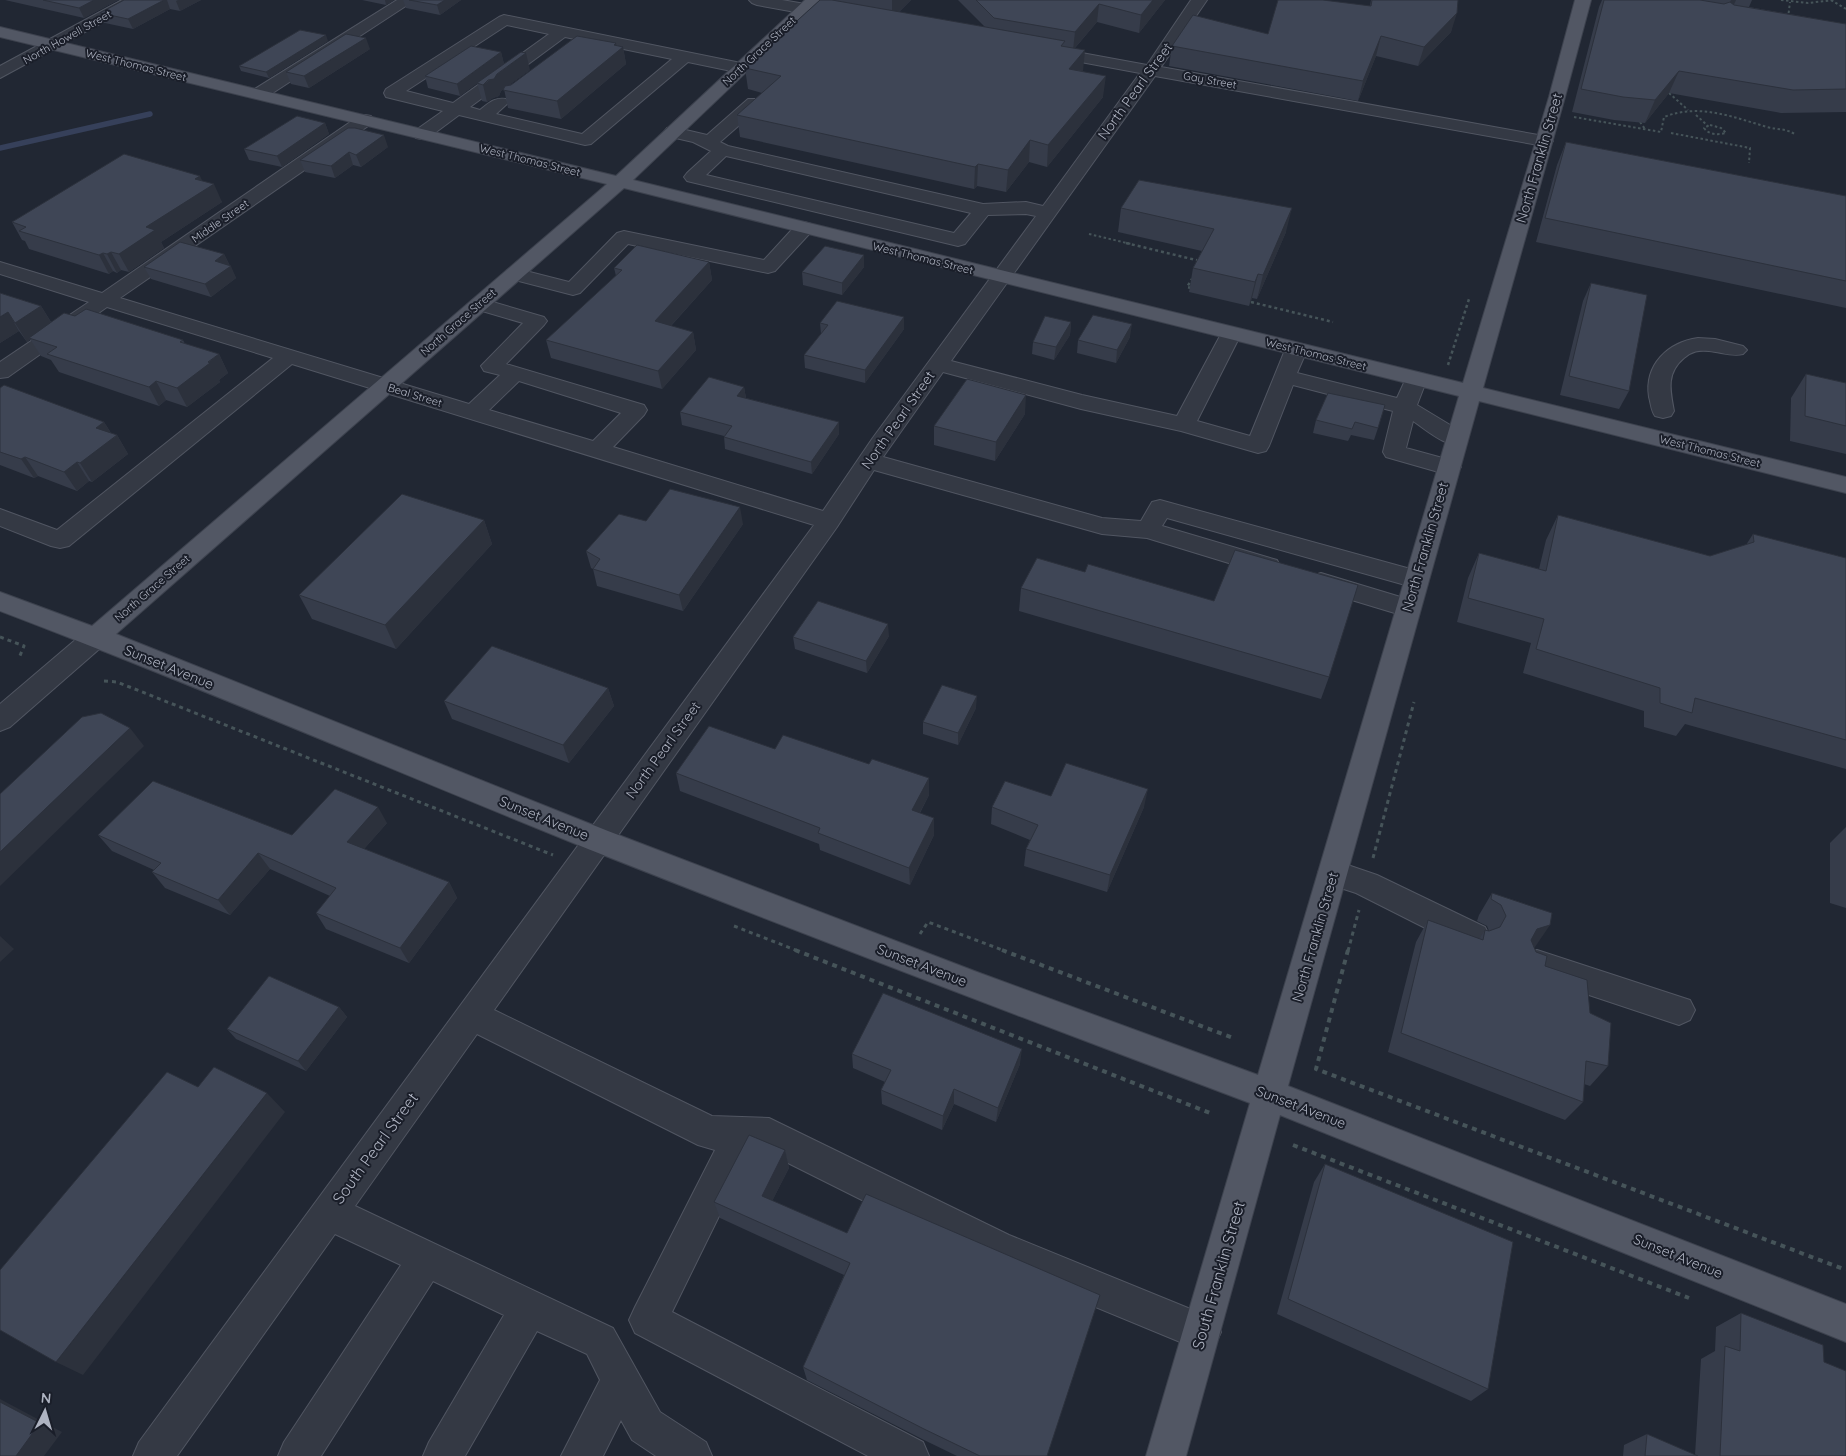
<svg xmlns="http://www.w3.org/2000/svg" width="1846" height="1456" font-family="Quicksand,sans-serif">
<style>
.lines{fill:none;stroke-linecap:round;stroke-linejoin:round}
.stream{stroke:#36405a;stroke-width:5.5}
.minor-casing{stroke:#515662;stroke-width:2}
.major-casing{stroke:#3d424e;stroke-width:2}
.path-far3{stroke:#465459;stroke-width:2;stroke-dasharray:2.5 2.5;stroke-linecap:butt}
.path-far2{stroke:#465459;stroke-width:2.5;stroke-dasharray:3 3;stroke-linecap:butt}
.path-far1{stroke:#465459;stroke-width:3;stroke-dasharray:4 4;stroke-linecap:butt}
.path{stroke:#465459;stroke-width:4;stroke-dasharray:5 5;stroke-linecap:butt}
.minor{fill:#343944;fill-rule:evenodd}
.major{fill:#525764;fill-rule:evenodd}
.wall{fill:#363c4a}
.shaded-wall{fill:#2c313c}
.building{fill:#3f4656;stroke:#2c313c}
.labels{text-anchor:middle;stroke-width:4;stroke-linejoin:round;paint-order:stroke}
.far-street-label{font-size:11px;fill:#aeb3c1;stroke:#1a1e29}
.street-label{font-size:14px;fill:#aeb3c1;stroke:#1a1e29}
.near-street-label{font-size:16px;fill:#aeb3c1;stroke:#1a1e29}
</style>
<rect width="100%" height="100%" fill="#212733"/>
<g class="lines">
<polyline class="stream" points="0,148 150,114"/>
<g class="minor-casing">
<g id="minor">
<polygon points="122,0 141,0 138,3 0,78 0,66"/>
<polygon points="397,0 415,0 265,98 253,98 251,94 253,90"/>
<polygon points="749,0 782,0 834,9 839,11 842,14 839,17 834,19 757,5 752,3"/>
<path d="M1191 0H1207L1161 67 1544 136 1550 137 1553 141 1550 145 1544 146 1155 76 951 361 1082 395 1177 416 1221 334 1224 330 1231 328 1238 330 1241 334 1197 421 1250 436 1285 350 1289 346 1296 344 1303 346 1307 350 1297 373 1397 398 1408 374 1416 372 1424 374 1427 379 1417 405 1465 434 1468 439 1465 444C1447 449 1428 431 1413 421L1406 448 1457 462 1461 467 1457 472 1449 475 1386 457 1383 452 1393 411 1293 385 1269 446 1266 451 1258 453 1181 431 1081 409 943 372 883 457 1102 518 1141 521 1152 502 1160 500 1425 573 1428 579 1425 585 1416 588 1167 518 1162 526 1277 560 1280 566 1277 572 1268 575 1147 538 1102 534 874 470 837 527 494 1010 712 1116 769 1118 1009 1235 1215 1319 1221 1332 1215 1345 1202 1351 984 1261 766 1152 751 1151 672 1312 923 1442 929 1456H868L635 1333 629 1320 635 1307 715 1150 698 1145 477 1034 355 1206 613 1328 660 1412 706 1442 712 1456H656L632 1440 621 1420 603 1456H561L600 1380 587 1354 537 1331 465 1456H423L429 1442 504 1315 433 1281 321 1456H278L284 1442 401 1265 335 1234 177 1456H133L139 1442 814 525 292 364 69 546 60 548 51 546 0 526V509L57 530 273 358 107 307 8 377 0 378V362L89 302 0 274V262L102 293 359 116 365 115 371 116 374 120 371 124 120 298 469 404 500 375 484 371 481 366 523 323 472 308 469 304 472 300 479 298 544 317 547 321 544 325 506 364 644 405 647 410 644 415 613 447 823 511 872 439 1036 216 1026 214 988 215 965 244 958 246 687 181 684 177 687 173 711 151 693 142 667 136 664 132 667 128 673 127 707 135 748 99H760L762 103 760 107 720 142 728 146 983 204 1026 202 1043 206 1140 73 1043 55 1041 52 1043 49 1049 47 1147 65ZM726 156 971 213 954 233 706 175ZM519 381 621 413 593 441 489 410Z"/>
<path d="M504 15 741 63 747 65 749 68 747 71 741 73 688 62 591 144 585 145 459 115 428 138 422 139 416 138 413 134 416 130 443 111 386 97 384 93 386 89 499 17ZM507 25 549 34 453 103 406 91ZM565 37 672 59 582 134 496 114 508 103 506 99C495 97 489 103 480 110L470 107Z"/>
<polygon points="804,222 811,224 813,228 811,232 775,271 768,273 628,244 580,293 573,295 507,278 504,274 507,270 514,268 569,282 617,233 624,231 764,260 797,224"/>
<path d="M1698 338 1715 339 1743 346 1747 350 1743 354C1732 357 1721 352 1709 351 1699 350 1692 351 1684 358 1666 373 1670 390 1674 411L1671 416 1663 418 1655 416C1651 410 1651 404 1649 397 1644 365 1668 342 1698 338Z"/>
<polygon points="1321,573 1417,602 1421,608 1417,614 1408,617 1312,588 1308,582 1312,576"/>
<polygon points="96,627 105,630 109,637 105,644 10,727 0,731 0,704 87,630"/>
<polygon points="1333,860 1377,875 1485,927 1490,937 1485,947 1474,951 1463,947 1356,893 1322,882 1318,873 1322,864"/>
<polygon points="1537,950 1690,1000 1695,1010 1690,1020 1679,1025 1526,974 1521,964 1526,954"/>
</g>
</g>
<g class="major-casing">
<path id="major" d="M805 0H822L633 180 1463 383 1549 97 1575 0H1591L1565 97 1483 388 1846 477V493L1479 401 1288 1086 1846 1304V1342L1280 1115 1186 1456H1146L1250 1103C1029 1020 808 936 588 849 392 770 198 686 0 611V592L92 626 607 184 0 37V27L616 176ZM624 188 1459 396 1258 1075 977 972 608 831 116 634Z"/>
</g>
<g class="path-far3">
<polyline points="1781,0 1808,3 1834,0"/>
<polyline points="1831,0 1846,9"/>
<polyline points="1788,18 1790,2"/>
<polyline points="1669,93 1688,110"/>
<polyline points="1696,115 1708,126"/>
<path d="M1574 117 1661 132 1664 117C1699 103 1733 117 1767 127 1778 130 1786 128 1796 135"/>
<polyline points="1640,122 1645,129"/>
<path d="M1710 125 1721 128 1726 133C1718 135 1709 135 1704 128Z"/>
<polyline points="1671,133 1750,148 1749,163"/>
<polyline points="1089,234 1131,244"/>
</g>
<g class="path-far2">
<polyline points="1126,243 1200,261"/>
<polyline points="1191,288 1187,287 1192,279"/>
<polyline points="1251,302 1333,322"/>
<polyline points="1448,365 1469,299"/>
</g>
<g class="path-far1">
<polyline points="0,637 24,646 19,658"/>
<polyline points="104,681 117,682 553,855"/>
<polyline points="1373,858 1414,702"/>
<polyline points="734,926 798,951"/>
<polyline points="920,934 928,922 1005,951"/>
<polyline points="1348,951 1359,910"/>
</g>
<g class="path">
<polyline points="795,950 1210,1113"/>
<polyline points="1002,950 1233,1038"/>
<polyline points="1348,950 1316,1069 1846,1270"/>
<polyline points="1293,1145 1689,1298"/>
</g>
<use href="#minor" class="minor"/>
<use href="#major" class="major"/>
</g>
<g class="wall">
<polygon points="5,0 118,0 84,18"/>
<polygon points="124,0 201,0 180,11 170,9 133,29 105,23 100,13"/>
<polygon points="362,0 394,0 386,5"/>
<polygon points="403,0 461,0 440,15 406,8"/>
<polygon points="820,0 911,0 899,12 985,27 958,0 1165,0 1139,33 1097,22 1075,48 1083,72 1103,97 1047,167 1029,162 1006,192 977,186 974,189 740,137 737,115 762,93 748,89 745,68"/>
<polygon points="1371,0 1458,0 1451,32 1418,66 1376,56 1358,101 1169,66 1172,46 1268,34 1370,6"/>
<polygon points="1602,0 1752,0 1749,7 1846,24 1846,112 1781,113 1669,93 1645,123 1614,120 1572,112 1599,7"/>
<polygon points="328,41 269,78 241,71 239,66"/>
<polygon points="616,43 616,45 623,47 626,64 561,119 508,108 504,89 501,91 499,96 493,98 487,102 482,101 477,83 460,96 428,88 425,76 501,52 504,64 530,70 509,85"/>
<polygon points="370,49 309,88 291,84 286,72"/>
<polygon points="325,123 329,134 282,167 249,160 244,149"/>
<polygon points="1566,142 1846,196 1846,308 1536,242 1557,165"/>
<polygon points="388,147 361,167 353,165 335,178 305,172 300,160"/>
<polygon points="203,181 222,202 161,242 164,248 129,272 121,270 117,273 113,271 109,274 29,249 25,241 22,240 12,222"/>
<polygon points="1121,208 1286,232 1257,299 1252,298 1249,306 1189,292 1193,268 1202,251 1118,232"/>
<polygon points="224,254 236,278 211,297 151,279 144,267"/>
<polygon points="864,255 864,267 842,295 803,285 802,272"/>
<polygon points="709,262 712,280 671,326 693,332 696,350 662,389 551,358 546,340 616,276 614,268"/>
<polygon points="1591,283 1629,391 1619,409 1560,395 1583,301"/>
<polygon points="0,293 41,306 51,322 75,316 183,340 185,344 219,354 228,373 219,380 220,382 187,407 166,400 159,406 59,372 51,360 41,356 30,339 27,342 19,331 0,343"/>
<polygon points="1071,322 1070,335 1054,360 1032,354 1033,342"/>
<polygon points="820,323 904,329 865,383 805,368 804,355 821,334"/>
<polygon points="1130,337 1116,363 1077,353 1078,340"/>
<polygon points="1806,374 1846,383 1846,454 1790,441 1791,398"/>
<polygon points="744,387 746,398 839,422 839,434 812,474 725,449 724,436 682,425 680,412"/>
<polygon points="0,388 104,422 111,433 117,435 128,454 92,482 89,481 77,491 38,476 34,478 0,465"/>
<polygon points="1328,393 1378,428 1374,440 1351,435 1348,441 1313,433 1316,420"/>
<polygon points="1025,414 995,461 934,445 934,426"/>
<polygon points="1558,515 1710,556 1746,545 1753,534 1846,558 1846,769 1685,724 1676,736 1644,727 1644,711 1523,673 1531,643 1457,622 1468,578 1479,553 1539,569 1546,540"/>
<polygon points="484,520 492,544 396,649 312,619 299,595"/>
<polygon points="743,524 683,611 597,586 593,569 591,568 586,551"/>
<polygon points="1085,572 1214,601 1329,677 1321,699 1019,611 1021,588"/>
<polygon points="889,636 867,673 795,649 793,637"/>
<polygon points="608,688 614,706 569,763 452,719 444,701"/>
<polygon points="976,708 958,745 923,734 923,722"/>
<polygon points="775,749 869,764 929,778 929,795 920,813 934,835 910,885 820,850 819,844 680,791 676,773"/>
<polygon points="1051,796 1144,807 1107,892 1024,866 1026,849 1030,840 991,824 992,807"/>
<polygon points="387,823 364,849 449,882 457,898 409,963 326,929 316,913 330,896 270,869 230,915 165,888 152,872 154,870 112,851 98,835 292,835"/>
<polygon points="1846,827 1846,908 1830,903 1830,843"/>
<polygon points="1492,893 1535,947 1534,947 1536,952 1545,966 1590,1013 1608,1066 1590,1086 1584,1084 1583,1102 1565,1120 1388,1052 1416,942 1428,920 1479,939 1485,930 1489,931 1487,926 1477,921 1479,915"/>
<polygon points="339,1007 347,1017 306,1071 236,1039 227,1029"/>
<polygon points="852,1054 1020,1064 996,1122 954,1104 942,1130 882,1104 881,1090 885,1082 853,1068"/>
<polygon points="785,1150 789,1168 772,1201 847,1233 1047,1456 957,1456 924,1440 807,1380 803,1367 844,1275 720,1218 714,1202"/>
<polygon points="1325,1164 1488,1389 1471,1401 1277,1314 1314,1182"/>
<polygon points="1741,1313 1824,1362 1846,1456 1623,1456 1624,1445 1647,1434 1695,1455 1701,1359 1715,1351 1716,1327"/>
</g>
<g class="shaded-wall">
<polygon points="94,0 118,0 84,18 79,8"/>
<polygon points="164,0 167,0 170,9 133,29 128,19"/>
<polygon points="178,0 201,0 180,11 176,1"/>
<polygon points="385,0 394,0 386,5"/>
<polygon points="445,0 461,0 440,15 437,5"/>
<polygon points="892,0 911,0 892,18"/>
<polygon points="1153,0 1165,0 1139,33 1141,15"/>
<polygon points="1731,0 1736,0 1729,15 1723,17"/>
<polygon points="1099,4 1097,22 1073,50 1075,32"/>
<polygon points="1457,13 1451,32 1418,66 1424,47"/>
<polygon points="326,35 328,41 269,78 266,72"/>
<polygon points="1381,36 1376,56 1358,101 1363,81"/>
<polygon points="366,38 370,49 309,88 304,76"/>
<polygon points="616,43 617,52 623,47 626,64 561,119 557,101"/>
<polygon points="1085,50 1083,71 1069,69"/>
<polygon points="501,52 504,64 460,96 457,84"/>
<polygon points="526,53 530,70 501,91 499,96 493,98 487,102 483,85"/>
<polygon points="1679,71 1669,93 1645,123 1655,100"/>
<polygon points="1106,76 1103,97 1047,167 1048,145"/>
<polygon points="325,123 329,134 282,167 277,156"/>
<polygon points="384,135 388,147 361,167 356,155"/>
<polygon points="1030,140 1029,162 1006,192 1008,170"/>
<polygon points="349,152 353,165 335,178 331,166"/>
<polygon points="978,164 977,186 974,189 975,167"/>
<polygon points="200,176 206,189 214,184 222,202 161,242 164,248 129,272 119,254 195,179"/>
<polygon points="1292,208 1286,232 1257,299 1263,275"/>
<polygon points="111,252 121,270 117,273 107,254"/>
<polygon points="103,253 113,271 109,274 99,255"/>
<polygon points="224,254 230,266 231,266 236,278 211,297 205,284 215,261"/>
<polygon points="864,255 864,267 842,295 842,283"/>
<polygon points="709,262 712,280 658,340 655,321"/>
<polygon points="1258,274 1252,298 1249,306 1255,282"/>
<polygon points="41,306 52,324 29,338 30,339 27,342 15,323"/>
<polygon points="8,312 19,331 0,343 0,317"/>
<polygon points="904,317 904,329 865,383 865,370"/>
<polygon points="1071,322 1070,335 1054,360 1056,347"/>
<polygon points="1132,324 1130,337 1116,363 1117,350"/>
<polygon points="693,332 696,350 662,389 658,371"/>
<polygon points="219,354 228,373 219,380 220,382 187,407 177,388"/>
<polygon points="156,381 166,400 159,406 149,387"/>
<polygon points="744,387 746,399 737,396"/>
<polygon points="1026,395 1025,414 995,461 996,442"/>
<polygon points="104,422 114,438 117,435 128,454 92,482 80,463 96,428"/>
<polygon points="839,422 839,434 812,474 811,462"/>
<polygon points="25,457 38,476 34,478 21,459"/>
<polygon points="77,462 89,481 77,491 64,472"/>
<polygon points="740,507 743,524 683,611 679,595"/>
<polygon points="484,520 492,544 396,649 385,625"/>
<polygon points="888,624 889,636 867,673 866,661"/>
<polygon points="608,688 614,706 569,763 563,745"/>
<polygon points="977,696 976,708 958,745 958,733"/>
<polygon points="130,728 144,746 0,886 0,852"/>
<polygon points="929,778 929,795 912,827 912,810"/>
<polygon points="1148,789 1144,807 1107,892 1110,875"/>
<polygon points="378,807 387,823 356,858 347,842"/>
<polygon points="934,818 934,835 910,885 909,868"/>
<polygon points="258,853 270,869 230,915 218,900"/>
<polygon points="449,882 457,898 409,963 400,948"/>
<polygon points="1550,925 1535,947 1521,950 1537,929"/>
<polygon points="0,936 14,949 0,962"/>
<polygon points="339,1007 347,1017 306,1071 298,1061"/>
<polygon points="1022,1049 1020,1064 996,1122 998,1108"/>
<polygon points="954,1089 954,1104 942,1130 943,1116"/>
<polygon points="267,1093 285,1112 83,1375 56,1362"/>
<polygon points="785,1150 789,1168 766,1213 762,1196"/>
<polygon points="0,1399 62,1432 44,1456 16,1456 0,1402"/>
</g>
<g class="building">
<polygon points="43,0 94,0 79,8"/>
<polygon points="124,0 164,0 128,19 100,13"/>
<polygon points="409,0 445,0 437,5"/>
<polygon points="820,0 832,0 1065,41 1061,46 1085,50 1069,69 1106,76 1048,145 1030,140 1008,170 978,164 975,167 737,115 781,76 745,68"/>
<polygon points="976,0 1153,0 1141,15 1099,4 1075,32 994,18"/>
<polygon points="1278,0 1323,0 1371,6 1372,0 1458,0 1457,13 1424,47 1381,36 1363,81 1172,46 1193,15 1268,34"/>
<polygon points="1604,0 1700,0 1724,4 1730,2 1734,5 1846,24 1846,89 1793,90 1679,71 1655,100 1623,97 1581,89"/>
<polygon points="300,30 326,35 266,72 239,66"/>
<polygon points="346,34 366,38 304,76 286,72"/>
<polygon points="577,36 616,43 614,45 623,47 557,101 503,90 505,86 511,85"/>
<polygon points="471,46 501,52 457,84 425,76"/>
<polygon points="521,52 526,53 497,74 494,79 488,80 483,85 477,83"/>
<polygon points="297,116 325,123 277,156 244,149"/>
<polygon points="348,128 355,128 384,135 356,155 349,152 331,166 300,160"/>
<polygon points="1566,142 1846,196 1846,281 1545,218"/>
<polygon points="124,154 200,176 195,179 214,184 146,227 155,230 119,254 111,252 107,254 103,253 99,255 19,231 26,227 12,222"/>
<polygon points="1139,180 1292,208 1263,275 1258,274 1255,282 1193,268 1214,229 1121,208"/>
<polygon points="180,242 224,254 215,261 231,266 205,284 144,267"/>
<polygon points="637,245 709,262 655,321 693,332 658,371 546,340 622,270 614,268"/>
<polygon points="825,246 864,255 842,283 802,272"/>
<polygon points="1591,283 1647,295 1629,391 1569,376"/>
<polygon points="0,293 41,306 15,323 8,312 0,317"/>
<polygon points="837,301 904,317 865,370 804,355 828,325 820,323"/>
<polygon points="86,309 183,340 180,342 219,354 208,362 210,363 177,388 156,381 149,387 47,354 57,347 29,338 64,313 75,316"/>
<polygon points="1093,315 1132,324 1117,350 1078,340"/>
<polygon points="1045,316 1071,322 1056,347 1033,342"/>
<polygon points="1806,374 1846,383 1846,426 1805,416"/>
<polygon points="709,377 744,387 737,396 839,422 811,462 724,437 732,426 680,412"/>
<polygon points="967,379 1026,395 996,442 934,426"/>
<polygon points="4,385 104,422 96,428 117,435 80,463 77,462 64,472 25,457 21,459 0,452 0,388"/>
<polygon points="1328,393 1385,405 1378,428 1355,422 1352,429 1316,420"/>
<polygon points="670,489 740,507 679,595 593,569 600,559 586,551 619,514 646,521"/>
<polygon points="402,494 484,520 385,625 299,595"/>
<polygon points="1558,515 1710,556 1754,542 1753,534 1846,558 1846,740 1695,698 1692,713 1660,703 1660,688 1536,649 1544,619 1468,598 1479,553 1546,571"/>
<polygon points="1235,550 1358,585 1329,677 1021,588 1037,558 1085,572 1088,564 1214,601"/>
<polygon points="818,601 888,624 866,661 793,637"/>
<polygon points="492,646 608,688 563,745 444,701"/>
<polygon points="942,685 977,696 958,733 923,722"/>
<polygon points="101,713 130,728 0,852 0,794 82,717"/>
<polygon points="709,726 775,749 783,735 869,764 872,759 929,778 912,810 934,818 909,868 818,833 820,828 676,773"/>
<polygon points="1066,763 1148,789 1110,875 1026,849 1038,825 992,807 1005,781 1051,796"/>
<polygon points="153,781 292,835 335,789 378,807 347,842 449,882 400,948 316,913 336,888 258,853 218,900 152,872 161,863 98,835"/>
<polygon points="1492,893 1552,913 1550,925 1537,929 1531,940 1536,952 1547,956 1545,966 1587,980 1590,1013 1611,1023 1608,1066 1586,1061 1583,1102 1401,1033 1428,920 1483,940 1485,930 1489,931 1500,927 1506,916 1501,905 1491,899"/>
<polygon points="269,976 339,1007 298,1061 227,1029"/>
<polygon points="883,993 1022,1049 998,1108 954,1089 943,1116 881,1090 891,1070 852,1054"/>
<polygon points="214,1067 267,1093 56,1362 0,1330 0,1270 167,1072 198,1087"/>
<polygon points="749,1135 785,1150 762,1196 847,1233 866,1194 1100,1295 1047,1456 980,1456 924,1429 803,1367 850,1263 714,1202"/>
<polygon points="1325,1164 1513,1242 1488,1389 1288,1299"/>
<polygon points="1741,1313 1823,1345 1824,1362 1846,1371 1846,1456 1720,1456 1725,1346 1740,1351"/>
<polygon points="0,1402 40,1423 16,1456 0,1456"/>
<polygon points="1647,1434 1698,1456 1645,1456"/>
</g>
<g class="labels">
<g class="far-street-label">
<text transform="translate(67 37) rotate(-29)" y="4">North Howell Street</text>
<text transform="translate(759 51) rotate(-43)" y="4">North Grace Street</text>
<text transform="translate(136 65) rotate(14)" y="4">West Thomas Street</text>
<text transform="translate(1210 80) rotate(10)" y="4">Gay Street</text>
<text transform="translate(530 160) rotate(14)" y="4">West Thomas Street</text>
<text transform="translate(220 221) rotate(-35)" y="4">Middle Street</text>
<text transform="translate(923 258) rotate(14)" y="4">West Thomas Street</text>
<text transform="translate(458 322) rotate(-41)" y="4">North Grace Street</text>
<text transform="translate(1316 354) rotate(14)" y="4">West Thomas Street</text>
<text transform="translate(415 395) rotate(17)" y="4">Beal Street</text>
<text transform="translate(1710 451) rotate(14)" y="4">West Thomas Street</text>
<text transform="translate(152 588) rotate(-41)" y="4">North Grace Street</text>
</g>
<g class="street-label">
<text transform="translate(1135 91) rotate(-54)" y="5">North Pearl Street</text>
<text transform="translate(1539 158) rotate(-74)" y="5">North Franklin Street</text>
<text transform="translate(898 420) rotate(-55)" y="5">North Pearl Street</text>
<text transform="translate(1425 547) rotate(-74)" y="5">North Franklin Street</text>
<text transform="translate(169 667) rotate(22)" y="5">Sunset Avenue</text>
<text transform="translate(663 750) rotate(-54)" y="5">North Pearl Street</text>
<text transform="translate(544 818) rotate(22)" y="5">Sunset Avenue</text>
<text transform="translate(1315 937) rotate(-74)" y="5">North Franklin Street</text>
<text transform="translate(922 965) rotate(21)" y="5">Sunset Avenue</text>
<text transform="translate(1301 1107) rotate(21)" y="5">Sunset Avenue</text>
<text transform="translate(1678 1256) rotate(22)" y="5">Sunset Avenue</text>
</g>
<g class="near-street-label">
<text transform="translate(375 1148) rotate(-54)" y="6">South Pearl Street</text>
<text transform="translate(1218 1275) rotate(-74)" y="6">South Franklin Street</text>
</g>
</g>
<g transform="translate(45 1411) rotate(5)" stroke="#1a1e29" stroke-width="4" paint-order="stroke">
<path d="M0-4L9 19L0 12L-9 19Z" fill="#aeb3c1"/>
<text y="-8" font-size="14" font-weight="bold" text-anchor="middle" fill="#aeb3c1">N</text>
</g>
</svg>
